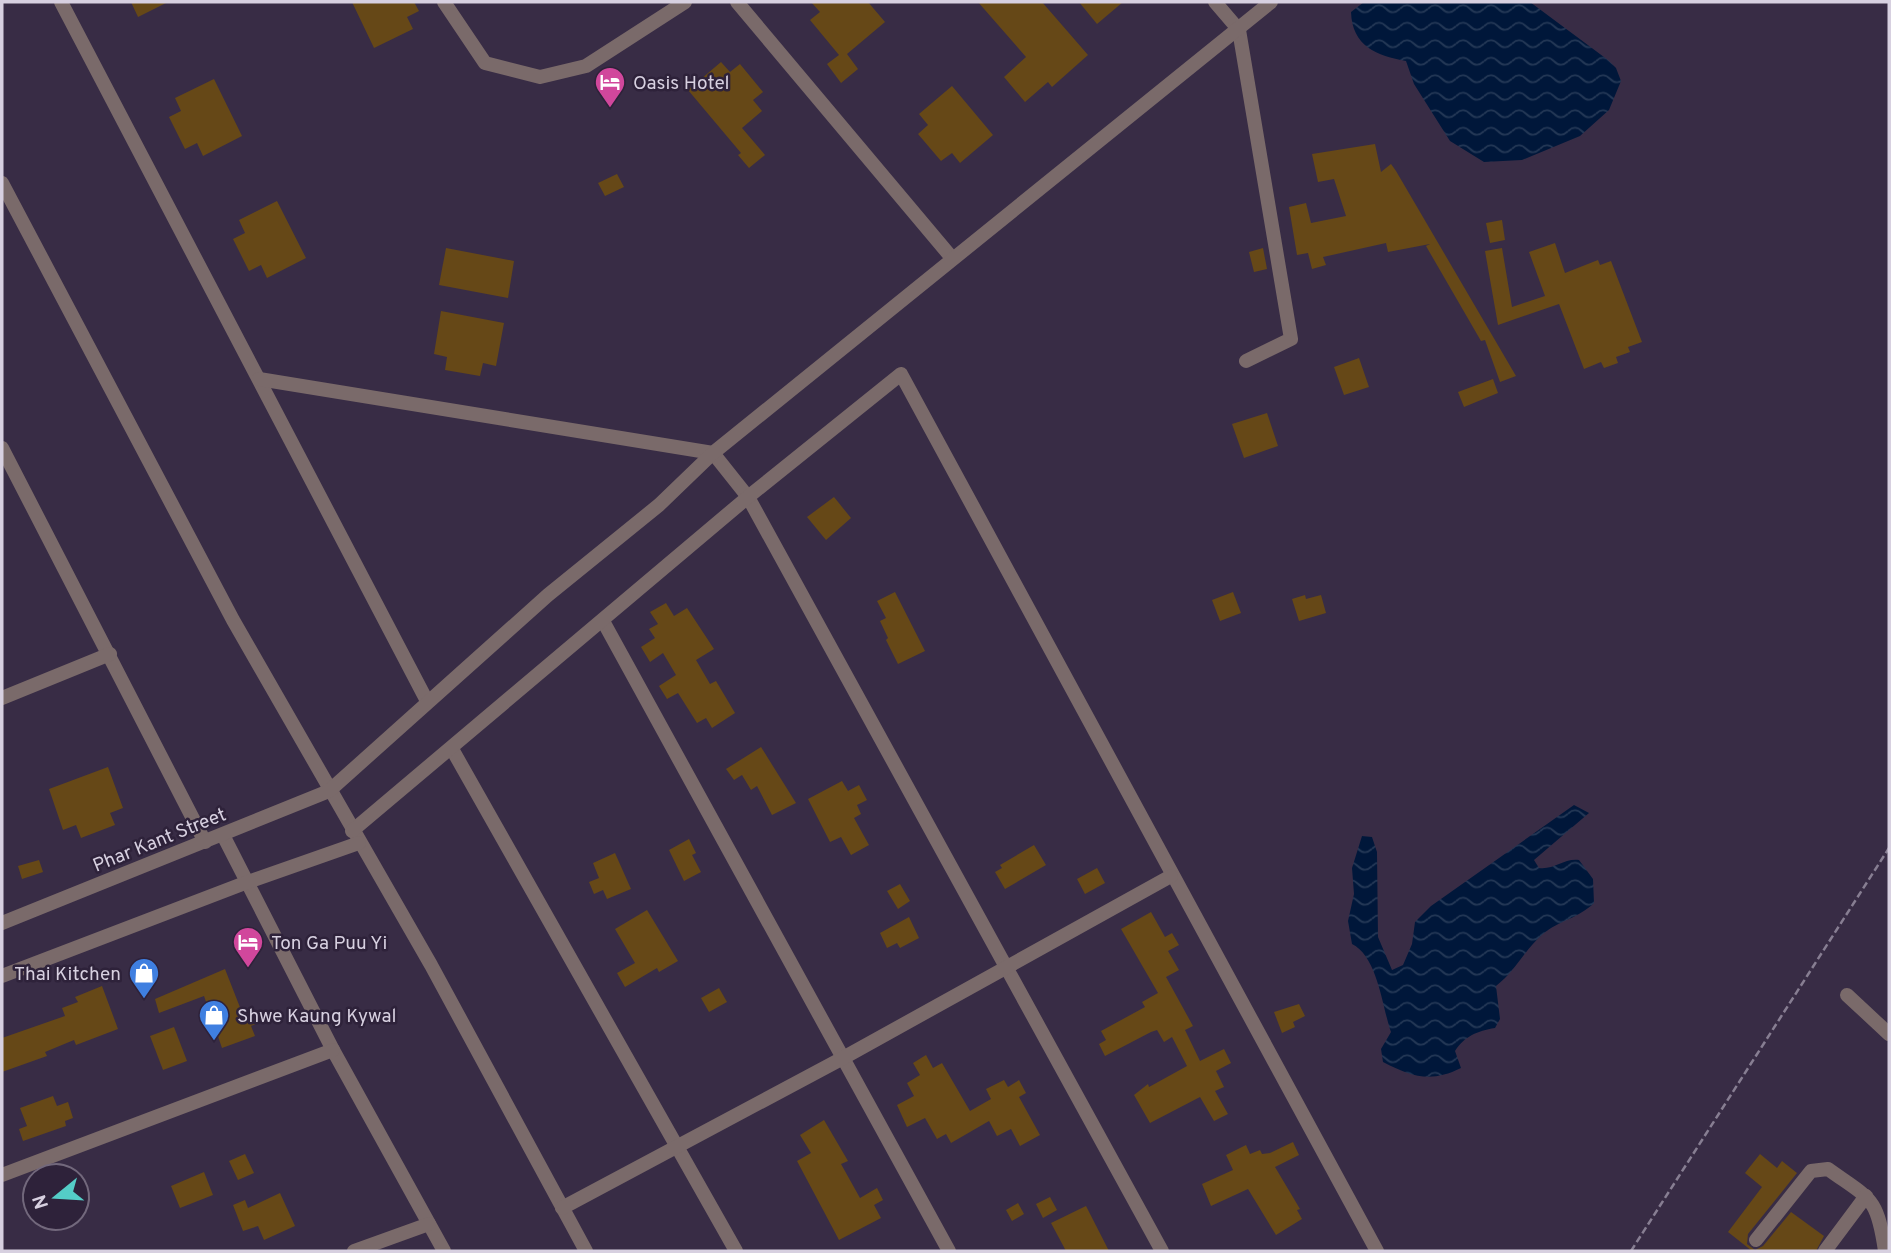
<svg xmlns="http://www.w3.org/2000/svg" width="1891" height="1253" font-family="Overpass,sans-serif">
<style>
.water{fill:url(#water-waves)}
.building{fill:#664817}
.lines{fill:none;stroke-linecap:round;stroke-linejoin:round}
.path{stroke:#877e92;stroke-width:2.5;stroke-dasharray:7 3.5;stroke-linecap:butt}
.minor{stroke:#7a6a6a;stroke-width:14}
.labels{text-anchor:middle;stroke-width:5;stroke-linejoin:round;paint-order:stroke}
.poi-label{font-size:19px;fill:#d7d0e0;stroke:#2e223a;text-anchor:start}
.street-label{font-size:19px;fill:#d7d0e0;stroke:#2e223a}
</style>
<defs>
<pattern id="water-waves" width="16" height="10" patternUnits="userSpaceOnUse" patternTransform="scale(1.75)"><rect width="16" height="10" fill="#00173a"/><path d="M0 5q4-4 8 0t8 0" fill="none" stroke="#243856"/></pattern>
</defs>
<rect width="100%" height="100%" fill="#382c45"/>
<g class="water">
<path d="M1364 2H1530L1608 60 1616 68 1621 81 1609 110 1580 136 1522 160 1484 162 1450 141 1414 84 1406 61C1377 56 1352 46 1351 12Z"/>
<path d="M1574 805 1589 813 1534 860 1539 868C1554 870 1564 858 1579 860L1593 879 1594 903C1579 918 1558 921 1543 934 1525 949 1515 972 1496 986L1500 1019 1495 1028C1477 1031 1465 1036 1455 1051L1461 1068C1431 1083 1412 1077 1383 1062L1381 1049 1391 1032C1382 1007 1378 957 1352 944L1348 921 1354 894 1352 868 1362 836 1372 837 1377 852 1378 937 1392 970 1403 965 1412 944 1415 922 1431 906Z"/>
</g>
<g class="building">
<polygon points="131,2 168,2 138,17"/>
<polygon points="352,2 414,2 419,11 407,17 413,29 374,48"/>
<polygon points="811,2 868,2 885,22 847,54 858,69 841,83 827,64 839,55 810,20 820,12"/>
<polygon points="978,2 1042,2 1088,55 1052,87 1048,82 1025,102 1004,77 1026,57"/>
<polygon points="1079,2 1123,2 1097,24"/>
<polygon points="721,62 730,72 740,64 763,92 753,100 762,111 742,128 765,155 749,168 738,155 741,153 688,90"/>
<polygon points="214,79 242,136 203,156 197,143 185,149 169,117 181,111 175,98"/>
<polygon points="952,86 993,135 960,163 952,153 941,161 918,134 928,125 919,114"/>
<polygon points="1375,144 1381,172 1391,164 1396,171 1516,376 1500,382 1485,340 1481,341 1426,246 1430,244 1388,252 1386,243 1323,257 1326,265 1312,269 1308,253 1297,255 1289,207 1306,203 1311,223 1346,216 1334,179 1318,182 1312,154"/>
<polygon points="617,174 624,187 605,196 598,183"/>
<polygon points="277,201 306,258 267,278 261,265 249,271 233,239 245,233 239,220"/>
<polygon points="1502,220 1505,240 1490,243 1486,223"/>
<polygon points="1555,243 1565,273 1598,260 1600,265 1611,261 1642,342 1628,347 1630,352 1616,357 1618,363 1604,368 1601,362 1584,369 1559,304 1498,325 1485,251 1502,248 1512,307 1545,296 1529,252"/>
<polygon points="446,248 514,261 508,298 439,285"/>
<polygon points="1263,248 1267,269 1254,272 1249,252"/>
<polygon points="441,311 504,323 496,366 483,363 480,376 445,370 447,357 434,354"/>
<polygon points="1359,358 1369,387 1344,395 1334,367"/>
<polygon points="1493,379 1498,393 1464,407 1458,392"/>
<polygon points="1267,413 1278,446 1244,458 1232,424"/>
<polygon points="834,497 851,518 826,540 807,517"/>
<polygon points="895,592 925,651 898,664 886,640 888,638 880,621 886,618 877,601"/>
<polygon points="1233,592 1241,613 1220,621 1212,600"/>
<polygon points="1305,595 1306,599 1321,595 1326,613 1299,621 1292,599"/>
<polygon points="666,603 674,616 687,608 714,649 696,660 710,684 716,681 735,713 712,728 706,718 697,723 678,693 667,699 659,686 676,675 663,653 650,662 641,647 655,638 649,629 658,624 650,612"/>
<polygon points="761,747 796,803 772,815 757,786 751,790 742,775 734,780 726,769"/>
<polygon points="108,767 123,808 110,813 115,825 81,838 76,825 63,830 49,789"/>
<polygon points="842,781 848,791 859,785 867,800 857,805 861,814 854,818 869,845 851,855 841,837 830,842 808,799"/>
<polygon points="689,839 696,853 692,855 701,872 684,881 669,850"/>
<polygon points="1034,845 1046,865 1005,889 995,872 1002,868 1000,865"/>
<polygon points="615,853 631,889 607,899 603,890 594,894 589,882 599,878 593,863"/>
<polygon points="39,860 43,872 22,879 18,866"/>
<polygon points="1097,868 1105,883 1085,894 1077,879"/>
<polygon points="900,884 910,901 898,909 887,891"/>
<polygon points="647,910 678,961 659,972 657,968 625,987 617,973 635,963 615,929"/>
<polygon points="1151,912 1165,937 1172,933 1179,945 1168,951 1179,970 1166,977 1193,1026 1185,1030 1200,1061 1224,1049 1231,1063 1216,1071 1224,1087 1215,1091 1228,1114 1214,1121 1200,1097 1150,1123 1134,1095 1148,1084 1149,1087 1187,1066 1172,1037 1164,1042 1157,1030 1151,1032 1105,1056 1099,1044 1106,1040 1101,1031 1145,1007 1142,1002 1158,993 1121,929"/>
<polygon points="909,917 919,938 900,948 897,943 887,948 880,933"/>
<polygon points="225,969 243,1015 256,1011 260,1022 251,1026 255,1036 222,1048 204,996 159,1013 155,999"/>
<polygon points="102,986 118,1029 76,1045 74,1040 45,1052 47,1056 2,1072 2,1038 65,1016 62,1008 78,1002 75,997"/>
<polygon points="719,988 727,1002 709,1012 701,998"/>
<polygon points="1299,1004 1305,1016 1293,1022 1295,1027 1282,1033 1274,1012"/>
<polygon points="174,1027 187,1061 163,1070 150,1036"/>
<polygon points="926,1055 933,1068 942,1063 970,1111 991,1099 986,1089 1004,1080 1008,1087 1019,1080 1026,1093 1019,1097 1040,1135 1020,1146 1011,1129 997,1136 989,1121 951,1143 946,1134 937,1139 925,1118 907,1127 897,1105 914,1096 907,1083 920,1075 913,1063"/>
<polygon points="53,1096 57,1106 68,1102 73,1118 65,1121 66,1126 23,1141 19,1129 27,1126 20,1108"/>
<polygon points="824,1120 848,1161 841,1164 860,1198 877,1188 883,1200 874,1205 881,1218 839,1240 797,1161 811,1153 800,1135"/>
<polygon points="1293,1142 1299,1155 1275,1167 1300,1209 1297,1210 1302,1219 1276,1235 1248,1189 1211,1206 1202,1184 1233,1170 1226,1155 1246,1145 1250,1154 1260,1150 1262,1154 1270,1153"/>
<polygon points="245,1154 254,1173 238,1180 229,1161"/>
<polygon points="1760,1154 1777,1168 1782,1161 1797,1173 1748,1234 1747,1244 1755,1250 1763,1246 1791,1212 1824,1236 1816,1251 1752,1251 1728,1232 1762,1187 1745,1173"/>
<polygon points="204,1172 213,1195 180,1208 171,1186"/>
<polygon points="280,1193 295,1226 264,1240 258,1226 243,1231 233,1205 245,1200 248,1208"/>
<polygon points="1050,1197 1057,1210 1043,1218 1036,1204"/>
<polygon points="1018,1203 1024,1214 1012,1221 1006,1210"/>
<polygon points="1086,1206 1109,1251 1066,1251 1051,1223"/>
</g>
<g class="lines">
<polyline class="path" points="1631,1251 1889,848"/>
<g class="minor">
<polyline points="61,2 427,701"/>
<polyline points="444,2 485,63 540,77 586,66 685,2"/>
<polyline points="737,2 952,258"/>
<polyline points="1215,2 1239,30 1291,339 1246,361"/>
<polyline points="2,183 233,620 431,965 586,1251"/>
<polyline points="259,379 713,453 748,497 1162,1251"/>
<polyline points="2,448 205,842"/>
<polyline points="603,621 949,1251"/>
<polyline points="2,698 110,654"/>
<polyline points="452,749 736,1251"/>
<polyline points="352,831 748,497 901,374 1377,1251"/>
<polyline points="223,835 333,1050 444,1251"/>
<polyline points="2,923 329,791 548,595 659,505 713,453 1271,2"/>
<polyline points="2,976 245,883 359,843"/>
<polyline points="1847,995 1889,1034"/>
<polyline points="2,1175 333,1050"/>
<polyline points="562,1208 843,1058 1171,876"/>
<path d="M1756 1240 1811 1171 1828 1169C1871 1200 1877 1196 1885 1251"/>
<polyline points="354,1251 429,1224"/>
<polyline points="1825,1251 1866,1196"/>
</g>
</g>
<defs>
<g id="hotel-pin" transform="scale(1.575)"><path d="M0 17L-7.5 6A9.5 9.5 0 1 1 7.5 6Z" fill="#d1479c" stroke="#2e223a"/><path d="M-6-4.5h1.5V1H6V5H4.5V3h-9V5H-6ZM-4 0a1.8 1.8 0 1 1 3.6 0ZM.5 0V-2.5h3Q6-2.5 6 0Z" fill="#fff"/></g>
<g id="shop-pin" transform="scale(1.575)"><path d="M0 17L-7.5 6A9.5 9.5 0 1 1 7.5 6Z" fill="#3f7fe0" stroke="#2e223a"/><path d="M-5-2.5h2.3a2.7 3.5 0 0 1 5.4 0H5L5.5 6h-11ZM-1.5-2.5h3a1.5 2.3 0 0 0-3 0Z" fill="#fff"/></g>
</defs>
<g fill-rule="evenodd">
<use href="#hotel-pin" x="610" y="82"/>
<use href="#hotel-pin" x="248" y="942"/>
<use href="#shop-pin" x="144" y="973"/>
<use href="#shop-pin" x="214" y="1015"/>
</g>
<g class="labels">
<g class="poi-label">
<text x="633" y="89">Oasis Hotel</text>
<text x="271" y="949">Ton Ga Puu Yi</text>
<text x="121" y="980" text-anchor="end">Thai Kitchen</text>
<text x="237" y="1022">Shwe Kaung Kywal</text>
</g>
<g class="street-label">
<text transform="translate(159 839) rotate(-22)" y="7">Phar Kant Street</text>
</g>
</g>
<rect width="1891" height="1253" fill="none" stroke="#d7d0e0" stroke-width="7"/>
<g transform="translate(56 1197) rotate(252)"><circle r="33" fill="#2e223a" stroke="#72687c" stroke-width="2"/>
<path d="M0-5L12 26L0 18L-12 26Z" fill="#54cdc7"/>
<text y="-10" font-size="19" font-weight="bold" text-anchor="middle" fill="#d7d0e0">N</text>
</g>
</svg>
